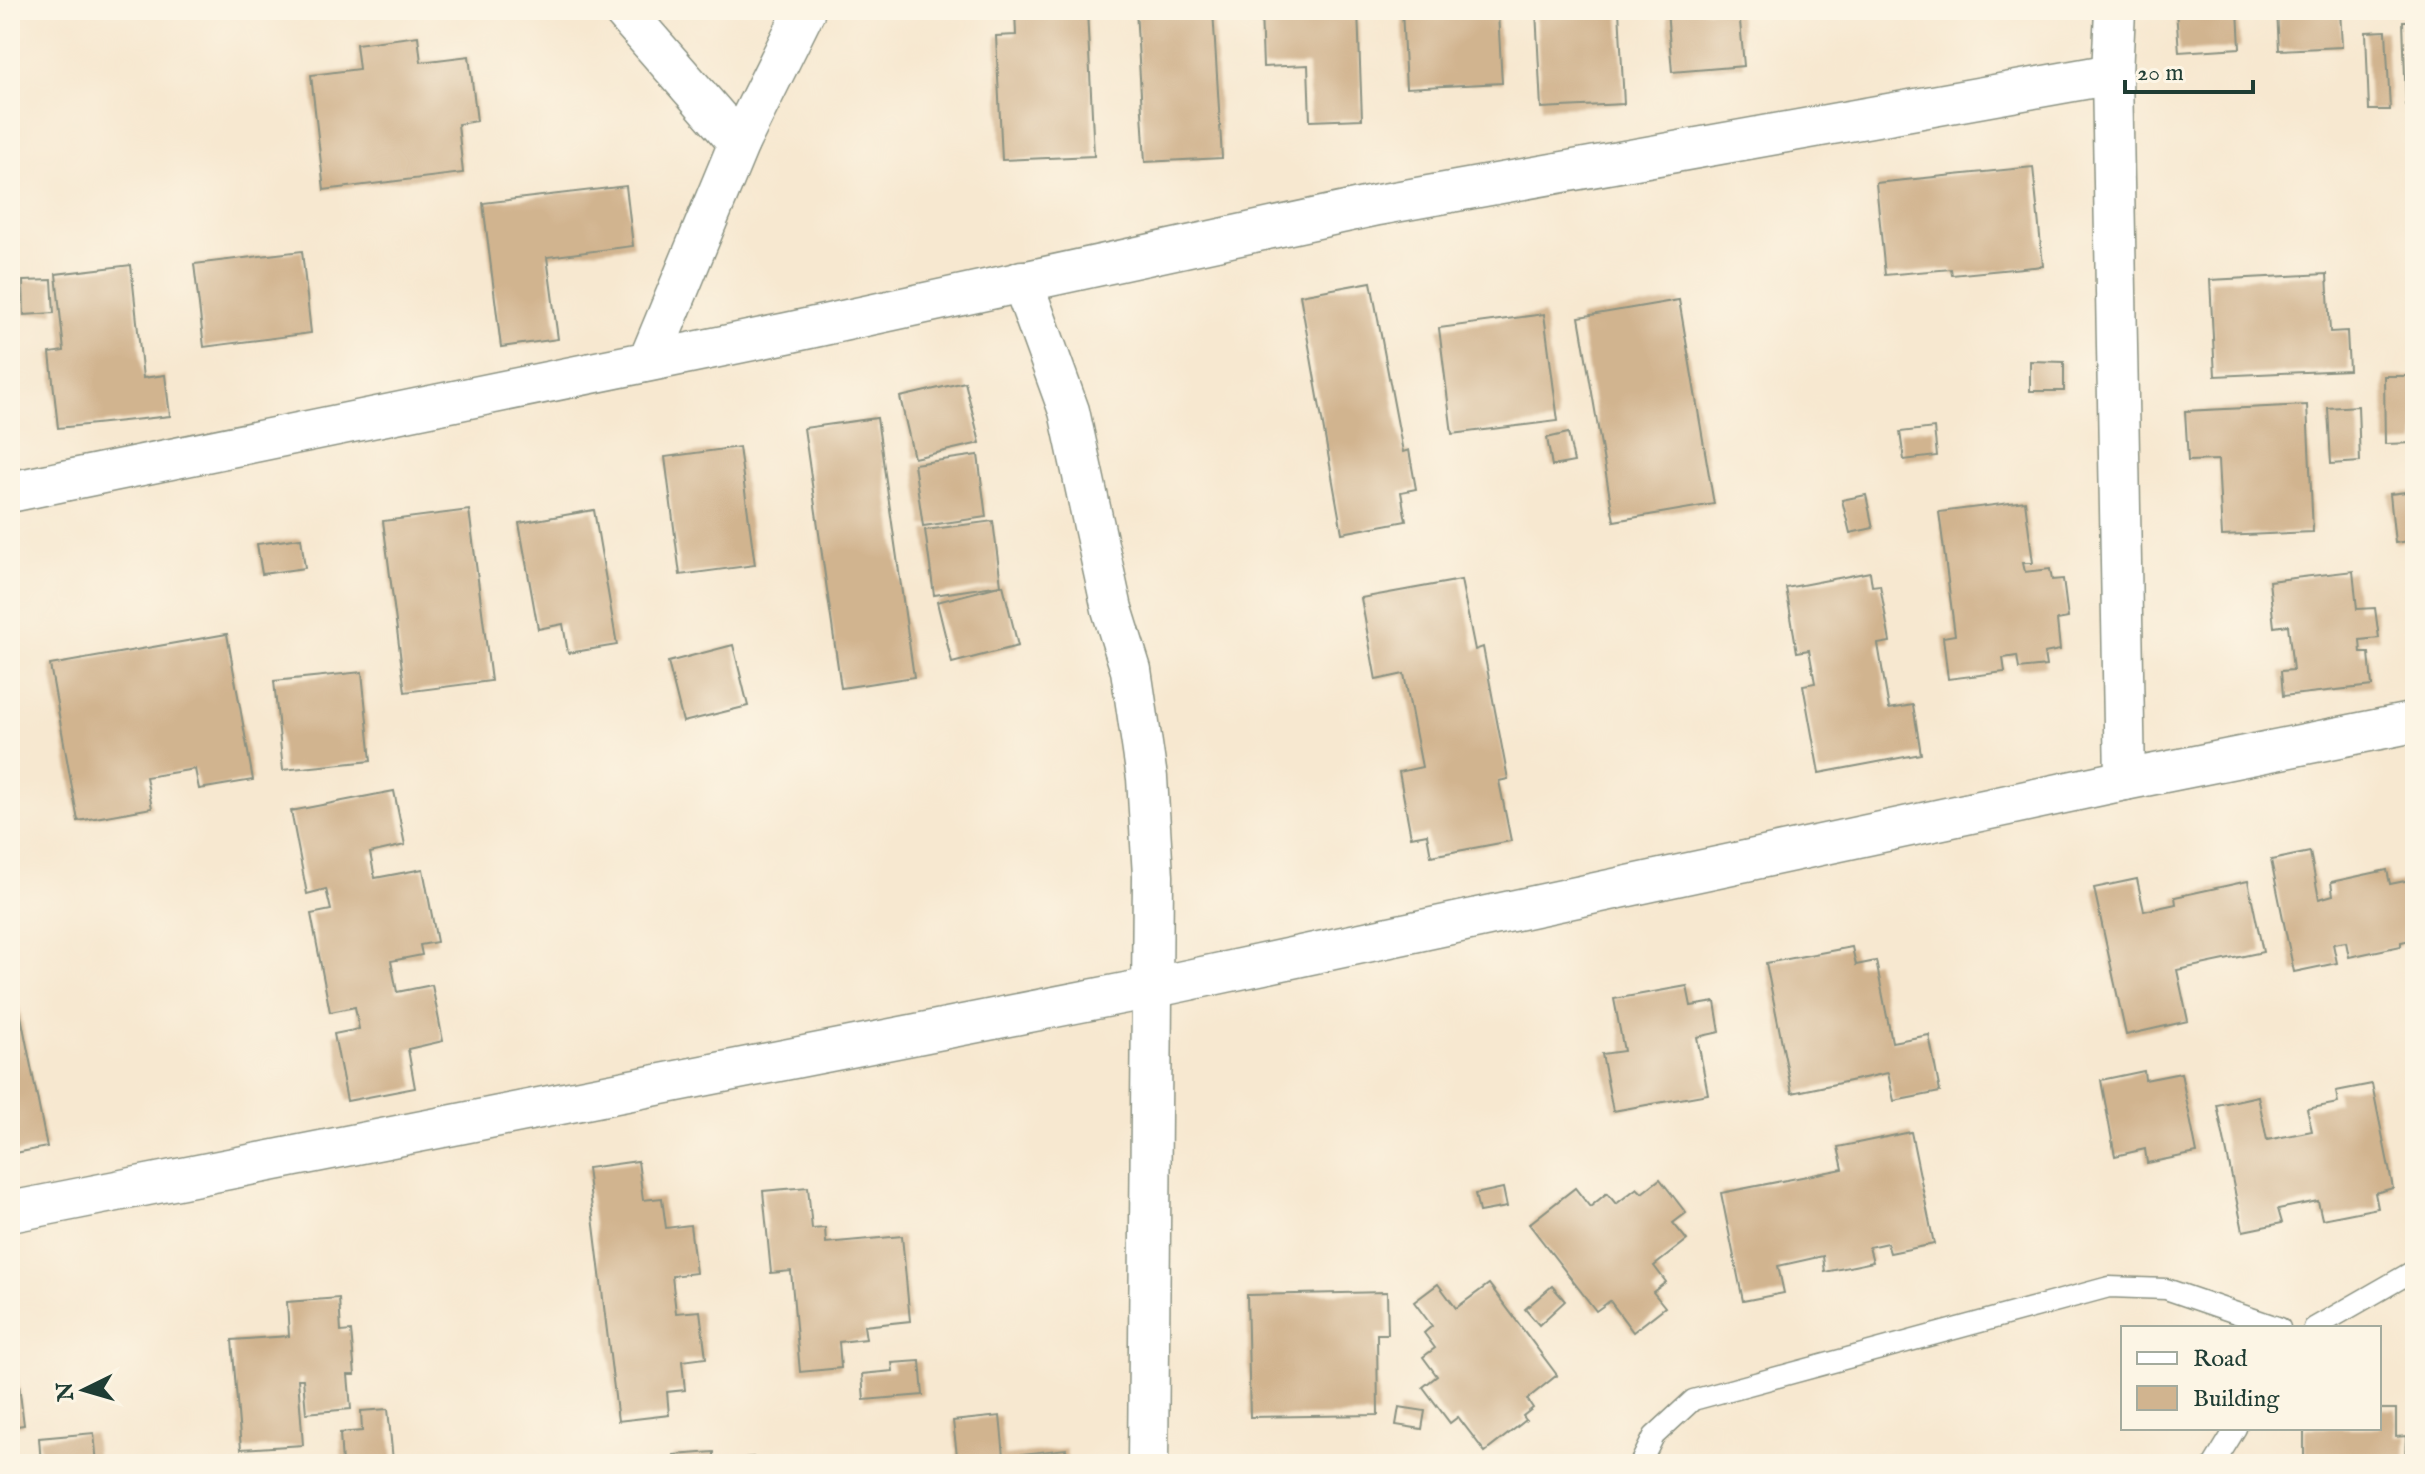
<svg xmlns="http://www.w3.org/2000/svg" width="2425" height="1474" font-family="'IM FELL English',serif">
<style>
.building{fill:#d1b48f}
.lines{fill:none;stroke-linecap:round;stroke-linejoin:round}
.lane-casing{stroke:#8b9282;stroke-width:23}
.street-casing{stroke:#8b9282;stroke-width:43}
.lane{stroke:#fff;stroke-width:20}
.street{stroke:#fff;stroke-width:40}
</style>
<rect width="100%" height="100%" fill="#fcf5e5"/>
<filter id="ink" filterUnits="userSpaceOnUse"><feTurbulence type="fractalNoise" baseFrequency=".0125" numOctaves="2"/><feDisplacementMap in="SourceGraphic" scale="16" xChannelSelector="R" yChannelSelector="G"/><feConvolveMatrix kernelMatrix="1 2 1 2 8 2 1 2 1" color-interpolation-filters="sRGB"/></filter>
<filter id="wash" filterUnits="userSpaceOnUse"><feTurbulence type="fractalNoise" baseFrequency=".006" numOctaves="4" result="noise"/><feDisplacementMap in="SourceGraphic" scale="32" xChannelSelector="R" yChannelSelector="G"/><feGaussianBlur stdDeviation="1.8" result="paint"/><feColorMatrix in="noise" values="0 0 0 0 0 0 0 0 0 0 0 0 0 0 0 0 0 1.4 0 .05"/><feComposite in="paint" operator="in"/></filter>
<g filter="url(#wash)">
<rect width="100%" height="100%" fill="#f7e8d0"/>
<g id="blocks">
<g class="building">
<polygon points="1015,10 1087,10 1094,156 1002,160 996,36 1016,35"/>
<polygon points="1136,10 1213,10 1222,158 1145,162"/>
<polygon points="1261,10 1358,10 1362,119 1310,121 1308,65 1263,67"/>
<polygon points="1402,10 1478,10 1478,15 1498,14 1502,83 1406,88"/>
<polygon points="1536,10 1619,10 1624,104 1541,108"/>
<polygon points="1667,10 1739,10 1744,66 1672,72"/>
<polygon points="2176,10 2238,10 2240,48 2179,52"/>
<polygon points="2277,10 2340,10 2342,47 2279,50"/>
<polygon points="2403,21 2415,21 2415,104 2406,105"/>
<polygon points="2386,31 2390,110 2369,110 2366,32"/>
<polygon points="418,36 421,62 469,56 477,121 458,124 463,173 324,190 311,75 359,69 356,44"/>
<polygon points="2033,167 2043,266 1952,275 1951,269 1885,275 1876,183"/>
<polygon points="626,186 633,246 547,257 558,339 501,347 483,203"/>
<polygon points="302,251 311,333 204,347 194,264"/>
<polygon points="131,265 143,378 165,375 170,416 58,428 50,353 64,351 56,274"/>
<polygon points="2327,274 2330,332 2347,331 2349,370 2215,376 2210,280"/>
<polygon points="52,280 54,313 24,315 23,281"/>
<polygon points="1371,282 1403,452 1409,450 1416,489 1401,492 1406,521 1342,533 1300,295"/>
<polygon points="1679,300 1714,504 1614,521 1579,317"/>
<polygon points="1544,314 1558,421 1452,434 1439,328"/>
<polygon points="2030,361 2064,362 2064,391 2030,391"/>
<polygon points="2384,376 2415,376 2415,443 2385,444"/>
<polygon points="965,382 980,443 914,458 900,397"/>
<polygon points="2307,405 2313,532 2222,536 2218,460 2188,461 2185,411"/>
<polygon points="2358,406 2360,462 2331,464 2328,408"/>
<polygon points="877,418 914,677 841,688 804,428"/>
<polygon points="1934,428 1937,456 1904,460 1900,432"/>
<polygon points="1568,433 1574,462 1552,466 1547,438"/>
<polygon points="739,447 755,565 680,575 665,457"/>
<polygon points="978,455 986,517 923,526 914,464"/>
<polygon points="2415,491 2415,540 2395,543 2390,494"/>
<polygon points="1866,495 1873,528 1850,533 1842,500"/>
<polygon points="2025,501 2033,563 2023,563 2025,572 2050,569 2052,580 2063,579 2068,618 2057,620 2060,650 2044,653 2046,666 2019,669 2017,656 2003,658 2005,672 1948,679 1943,637 1955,635 1939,512"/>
<polygon points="469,510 491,681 405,692 383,521"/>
<polygon points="594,510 617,645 568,653 563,624 538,629 519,523"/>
<polygon points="993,521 1001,585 934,595 925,530"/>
<polygon points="301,538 305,568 262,574 257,544"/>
<polygon points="2353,571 2357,609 2375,608 2379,638 2360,640 2361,653 2369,653 2372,686 2283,696 2281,671 2293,670 2288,625 2274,627 2269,581"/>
<polygon points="1870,572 1872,586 1880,585 1890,642 1878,644 1889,709 1913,705 1921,754 1819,773 1803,685 1815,683 1809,650 1797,652 1786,588"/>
<polygon points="1461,580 1475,650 1483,647 1508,779 1499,781 1511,841 1431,856 1427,834 1411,837 1399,772 1422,767 1404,674 1376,680 1361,598"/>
<polygon points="1003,585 1018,646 952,663 937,602"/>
<polygon points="227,634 253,780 199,789 195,769 146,777 152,808 78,821 50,665"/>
<polygon points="733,645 748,706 683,722 668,662"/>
<polygon points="362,672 371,761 283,770 274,681"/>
<polygon points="394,791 405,845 370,853 375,878 423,869 437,942 420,945 422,955 391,961 397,992 432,985 443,1041 408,1049 415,1088 347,1101 334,1034 359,1029 355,1007 330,1012 311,914 331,910 326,889 307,894 291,811"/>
<polygon points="2310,852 2319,899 2333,895 2331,882 2387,870 2390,884 2415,879 2415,939 2401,942 2401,946 2349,957 2346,942 2333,944 2337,963 2294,972 2271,860"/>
<polygon points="2137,879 2144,911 2176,904 2175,897 2248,881 2263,952 2177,970 2188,1021 2126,1035 2094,888"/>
<polygon points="1852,947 1856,965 1876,961 1892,1042 1929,1035 1940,1092 1894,1101 1888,1073 1792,1093 1766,963"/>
<polygon points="1687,986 1691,1006 1715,1002 1720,1032 1697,1037 1708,1094 1613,1111 1602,1054 1624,1051 1614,999"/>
<polygon points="19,1006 47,1147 10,1154 10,1008"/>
<polygon points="2144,1071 2145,1080 2181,1073 2197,1153 2147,1163 2145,1149 2115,1156 2101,1080"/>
<polygon points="2372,1084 2393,1188 2375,1193 2378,1208 2322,1219 2318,1201 2278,1209 2282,1223 2243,1231 2217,1105 2258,1096 2267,1140 2312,1131 2307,1109 2338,1103 2336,1091"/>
<polygon points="1911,1132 1934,1244 1890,1253 1887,1243 1869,1247 1873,1262 1825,1272 1823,1256 1778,1266 1784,1293 1743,1301 1721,1193 1843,1169 1838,1147"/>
<polygon points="638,1161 643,1200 662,1198 666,1228 690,1225 696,1273 672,1276 676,1313 700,1311 706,1358 682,1361 685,1390 667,1392 669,1415 618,1421 587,1168"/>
<polygon points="1660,1179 1686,1213 1673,1223 1687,1240 1654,1266 1666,1282 1653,1292 1665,1307 1633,1332 1610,1301 1596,1311 1529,1224 1575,1188 1590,1207 1607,1193 1616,1204 1637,1188 1642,1193"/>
<polygon points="808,1187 812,1229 825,1228 826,1243 902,1236 910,1321 864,1326 866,1339 839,1342 841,1368 800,1372 791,1271 771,1273 763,1191"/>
<polygon points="1503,1188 1507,1207 1479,1212 1475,1194"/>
<polygon points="1438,1284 1456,1308 1489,1284 1557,1375 1527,1399 1533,1408 1523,1416 1526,1420 1485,1452 1458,1417 1450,1423 1423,1387 1437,1376 1423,1357 1435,1348 1424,1333 1432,1326 1414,1302"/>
<polygon points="1552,1286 1565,1301 1539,1325 1525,1309"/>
<polygon points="1387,1292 1388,1334 1377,1334 1378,1415 1250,1417 1247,1295"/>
<polygon points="339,1298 341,1332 351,1331 355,1375 348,1375 351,1409 306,1413 303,1379 298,1379 303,1445 241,1449 232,1340 289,1336 287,1302"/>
<polygon points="13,1337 24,1425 10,1427 10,1338"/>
<polygon points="920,1361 923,1395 864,1400 862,1374 893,1371 892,1363"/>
<polygon points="1399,1407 1425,1411 1422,1429 1396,1425"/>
<polygon points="388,1409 393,1461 342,1464 340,1433 362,1431 361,1411"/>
<polygon points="2379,1409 2396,1409 2396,1437 2406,1436 2405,1464 2304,1464 2304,1428 2379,1428"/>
<polygon points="1000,1416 1004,1456 1066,1449 1068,1464 958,1464 953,1421"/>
<polygon points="94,1433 97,1464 41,1464 39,1438"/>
<polygon points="714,1452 714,1461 753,1457 753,1464 675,1464 674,1455"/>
</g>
</g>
</g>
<g filter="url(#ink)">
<use href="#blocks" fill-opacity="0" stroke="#8b9282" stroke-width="2"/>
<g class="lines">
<g class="lane-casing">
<g id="lane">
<polyline points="2314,1328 2415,1270"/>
<polyline points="1640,1464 1654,1436 1693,1400 2109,1287 2166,1289 2280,1328"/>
<polyline points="2214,1464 2236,1428"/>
</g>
</g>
<g class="street-casing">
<g id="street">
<polyline points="623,10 739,143"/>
<polyline points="2115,10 2112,74 2125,780"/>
<polyline points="1022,281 1069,411 1112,609 1131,670 1147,778 1153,876 1148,1464"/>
<polyline points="650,358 739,143 805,10"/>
<polyline points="10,492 787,333 1378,205 2112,74"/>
<polyline points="10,1212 1151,988 2125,780 2415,722"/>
</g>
</g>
<use href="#lane" class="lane"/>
<use href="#street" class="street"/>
</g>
</g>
<rect width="2425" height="1474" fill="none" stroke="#fcf5e5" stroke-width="40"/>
<rect x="2121" y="1326" width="260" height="104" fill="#fcf5e5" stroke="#a4ab9e" stroke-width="2"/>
<rect x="2137" y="1352" width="40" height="12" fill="#ffffff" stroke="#a4ab9e" stroke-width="2"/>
<text x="2193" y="1366" font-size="24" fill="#1f3d34">Road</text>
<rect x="2137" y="1386" width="40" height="24" fill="#d1b48f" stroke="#a4ab9e" stroke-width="2"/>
<text x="2193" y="1406" font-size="24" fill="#1f3d34">Building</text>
<g transform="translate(84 1390) rotate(265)" stroke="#fcf5e5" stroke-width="6" paint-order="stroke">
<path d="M0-6L14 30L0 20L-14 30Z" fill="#1f3d34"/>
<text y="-12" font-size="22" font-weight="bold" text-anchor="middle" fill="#1f3d34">N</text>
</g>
<path d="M2125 80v12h128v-12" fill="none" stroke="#1f3d34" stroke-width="4"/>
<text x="2137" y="80" font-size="24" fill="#1f3d34" stroke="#fcf5e5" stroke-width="6" paint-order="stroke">20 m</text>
</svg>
